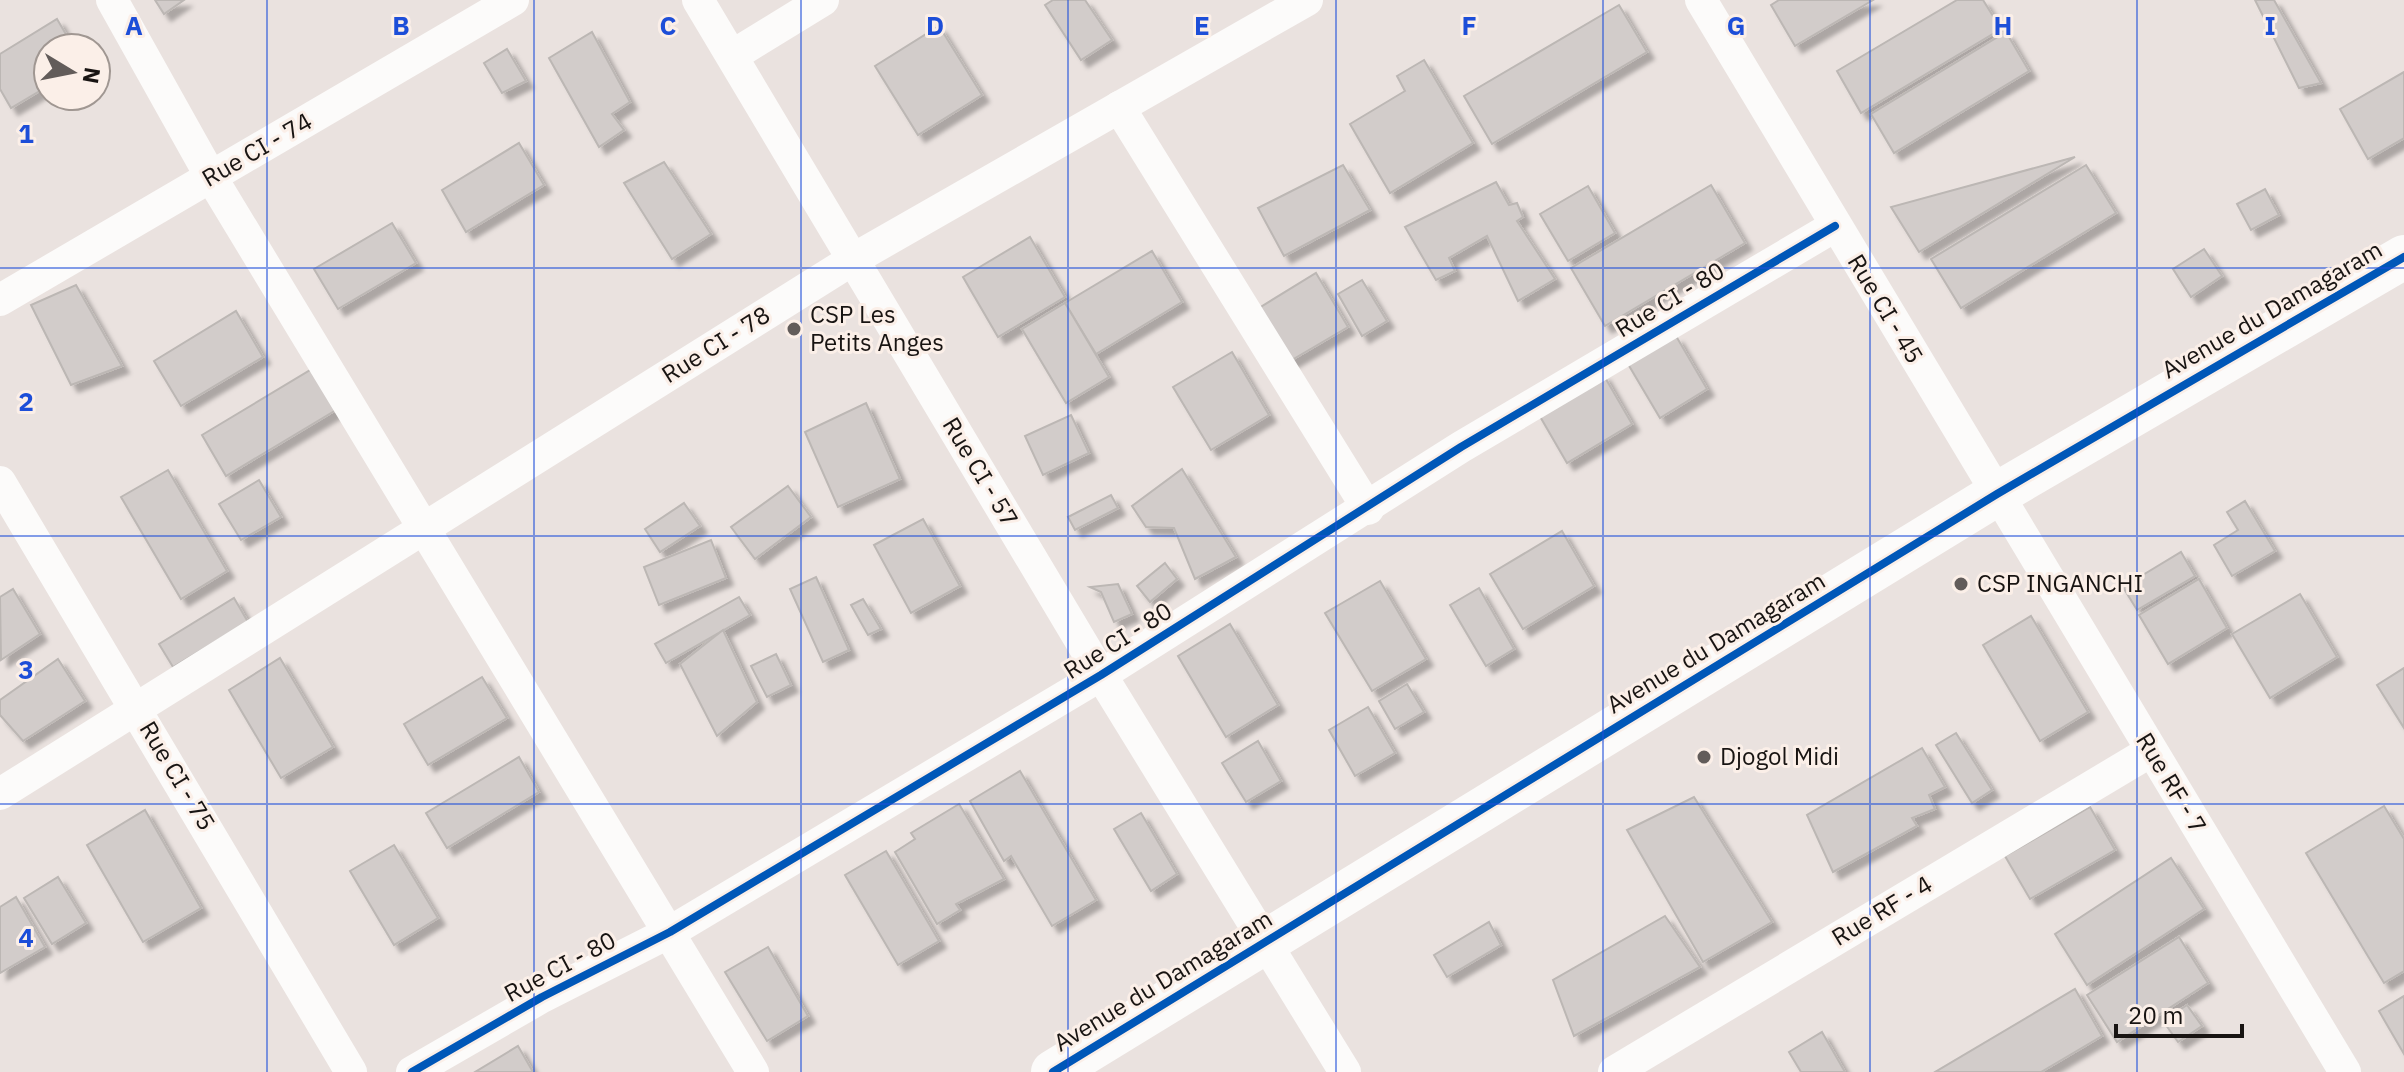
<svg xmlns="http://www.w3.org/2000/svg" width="2404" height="1072" font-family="'IBM Plex Sans',sans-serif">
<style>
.building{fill:#d2ccca;stroke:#bcb7b4;stroke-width:2;filter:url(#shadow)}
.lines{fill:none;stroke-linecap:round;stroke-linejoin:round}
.street{stroke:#fcfbfa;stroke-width:32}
.secondary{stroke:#fcfbfa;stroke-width:44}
.cycleway-casing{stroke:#fbefe8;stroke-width:13}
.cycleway{stroke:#0057b8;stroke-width:8}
.grid{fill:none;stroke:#1d4ed8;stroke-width:2;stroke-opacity:0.55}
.poi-dot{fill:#625c5a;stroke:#fbefe8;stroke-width:3}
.labels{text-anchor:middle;stroke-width:6;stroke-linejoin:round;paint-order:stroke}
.street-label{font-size:24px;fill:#181412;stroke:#fbefe8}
.poi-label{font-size:24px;fill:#181412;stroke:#fbefe8;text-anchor:start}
.grid-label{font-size:26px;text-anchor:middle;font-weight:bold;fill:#1d4ed8;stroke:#fbefe8;stroke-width:6;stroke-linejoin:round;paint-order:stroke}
</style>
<defs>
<filter id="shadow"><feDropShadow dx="7" dy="7" stdDeviation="2" flood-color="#0004"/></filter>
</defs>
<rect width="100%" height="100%" fill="#eae2df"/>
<g class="building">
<polygon points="155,0 184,0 164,14"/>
<polygon points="1053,0 1085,0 1112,40 1081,60 1045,5"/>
<polygon points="1779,0 1873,0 1795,46 1771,5"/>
<polygon points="1957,0 1983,0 2001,29 1861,113 1837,71"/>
<polygon points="2255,0 2274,0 2321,83 2299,88"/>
<polygon points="1619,5 1647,52 1492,144 1464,96"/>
<polygon points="57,19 74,48 48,48 48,86 11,108 0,89 0,54"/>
<polygon points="939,26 982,95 918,135 875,66"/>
<polygon points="592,32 630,102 612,114 624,130 599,147 549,58"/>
<polygon points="2006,32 2029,71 1894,153 1871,114"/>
<polygon points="507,49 526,81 502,93 484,63"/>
<polygon points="1424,60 1473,143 1390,193 1350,124 1405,91 1397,76"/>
<polygon points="2404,72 2404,138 2368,159 2340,109"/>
<polygon points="519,143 544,185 466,232 442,190"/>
<polygon points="2075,157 1919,252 1891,207"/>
<polygon points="664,162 711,234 672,259 624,183"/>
<polygon points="1343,165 1370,210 1284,256 1258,208"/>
<polygon points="2086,165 2116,213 1961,308 1931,259"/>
<polygon points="1496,182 1509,205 1517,203 1523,217 1517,221 1555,279 1518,301 1487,236 1449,258 1455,271 1436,280 1405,227"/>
<polygon points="1711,185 1745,243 1605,326 1571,268"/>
<polygon points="1588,186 1615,233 1568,261 1540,214"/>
<polygon points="2265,189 2279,215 2251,230 2237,204"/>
<polygon points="392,223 416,263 338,309 314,269"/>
<polygon points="1030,237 1065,297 998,337 963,277"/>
<polygon points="2204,249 2222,276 2191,297 2173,269"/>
<polygon points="1152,251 1182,302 1096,354 1065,303"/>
<polygon points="1316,273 1348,327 1285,364 1254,311"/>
<polygon points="1362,280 1387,321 1362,336 1338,294"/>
<polygon points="76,285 122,366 71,385 31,305"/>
<polygon points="1065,303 1109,377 1066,403 1022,329"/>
<polygon points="236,311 263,357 181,406 154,361"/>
<polygon points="1676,336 1707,389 1660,418 1628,364"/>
<polygon points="1232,352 1269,415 1211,450 1173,387"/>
<polygon points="312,369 336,410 226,476 202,435"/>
<polygon points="1603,374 1632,424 1567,463 1538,413"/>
<polygon points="866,403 900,479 838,507 805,432"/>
<polygon points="1071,415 1089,453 1043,475 1025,436"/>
<polygon points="1182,469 1236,557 1195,579 1174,528 1146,527 1132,506"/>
<polygon points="168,470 227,571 181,599 121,497"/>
<polygon points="259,480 281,517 241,540 219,504"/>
<polygon points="788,486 811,517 755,559 731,527"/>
<polygon points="1111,495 1118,508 1075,530 1068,517"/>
<polygon points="2245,501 2275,551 2232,576 2214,545 2238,530 2227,512"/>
<polygon points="684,503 700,526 660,552 645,529"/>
<polygon points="923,519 960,586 911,613 874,545"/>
<polygon points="1562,531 1594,586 1523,629 1490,574"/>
<polygon points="711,540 726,578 659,605 644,567"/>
<polygon points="2181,552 2195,576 2137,610 2123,587"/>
<polygon points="1165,563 1177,579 1150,602 1137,586"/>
<polygon points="816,577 849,650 823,662 790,589"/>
<polygon points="2199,579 2227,628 2168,664 2139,615"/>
<polygon points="1380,581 1426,659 1372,691 1325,613"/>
<polygon points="1118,584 1132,614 1114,622 1101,592 1090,587"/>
<polygon points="1479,588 1514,649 1486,666 1450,605"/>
<polygon points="13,589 40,634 1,660 0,597"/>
<polygon points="2300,594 2337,657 2270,698 2232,634"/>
<polygon points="739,597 750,615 666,663 655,644"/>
<polygon points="234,598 248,622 173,667 159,644"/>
<polygon points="863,599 881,629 868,635 851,605"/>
<polygon points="2031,616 2088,712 2040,741 1983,645"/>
<polygon points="1230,624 1278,705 1226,737 1178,656"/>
<polygon points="723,630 757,702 717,736 680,664"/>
<polygon points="776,654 791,685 767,697 751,666"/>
<polygon points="280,658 333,747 281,778 229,690"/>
<polygon points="58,659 85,701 23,741 0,715 0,700"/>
<polygon points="2404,668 2404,728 2377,685"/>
<polygon points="482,677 507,718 428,765 404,724"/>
<polygon points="1407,684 1424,712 1395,729 1379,701"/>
<polygon points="1368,707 1395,753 1355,776 1329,730"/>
<polygon points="1956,733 1992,790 1972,803 1936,745"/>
<polygon points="1258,741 1281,781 1246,802 1222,763"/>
<polygon points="1922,748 1945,787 1929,795 1935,809 1912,818 1917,826 1833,872 1807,815"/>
<polygon points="519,757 539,792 447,848 426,813"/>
<polygon points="1020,771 1096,900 1052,926 1011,856 1004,861 970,801"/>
<polygon points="1694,797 1772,922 1703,962 1627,830"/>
<polygon points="959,804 1004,879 956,904 960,910 937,924 895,852 915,839 911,833"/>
<polygon points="2384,806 2404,839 2404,971 2384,983 2306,853"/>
<polygon points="2090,807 2115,850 2030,899 2005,856"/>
<polygon points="145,810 201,908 143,942 87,845"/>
<polygon points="1141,813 1177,874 1151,891 1114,829"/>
<polygon points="394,845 438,918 394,945 350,871"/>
<polygon points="886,851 939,941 898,965 845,875"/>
<polygon points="2171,858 2204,909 2087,985 2055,934"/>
<polygon points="58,877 86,923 52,944 24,898"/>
<polygon points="16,897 45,947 0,973 0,907"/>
<polygon points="1665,916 1700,967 1574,1036 1553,980"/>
<polygon points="1489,922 1501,945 1447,977 1434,955"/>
<polygon points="2179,937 2208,983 2117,1042 2087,995"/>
<polygon points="768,947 808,1016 767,1041 725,972"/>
<polygon points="2075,989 2102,1036 2041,1072 1935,1072"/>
<polygon points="2404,996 2404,1054 2379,1011"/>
<polygon points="2187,1005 2202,1026 2178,1042 2163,1021"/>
<polygon points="1822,1032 1845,1072 1801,1072 1789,1052"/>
<polygon points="518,1046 533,1072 475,1072"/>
</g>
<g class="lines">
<g class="street">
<polyline points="112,0 211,177 753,1072"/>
<polyline points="698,0 1101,675 1345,1072"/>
<polyline points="1701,0 2345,1072"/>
<polyline points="732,56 823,0"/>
<polyline points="1119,107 1368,509"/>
<polyline points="0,300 513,0"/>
<polyline points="0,482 351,1072"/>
<polyline points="0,794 852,260 1307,0"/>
<polyline points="412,1072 542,997 670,932 1101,675 1461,447 1835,226"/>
<polyline points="1614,1072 2151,751"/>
</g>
<polyline class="secondary" points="1053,1072 1997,494 2404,257"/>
<g class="cycleway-casing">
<g id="cycleway">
<polyline points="412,1072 542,997 670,932 1101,675 1461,447 1835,226"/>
<polyline points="1053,1072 1997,494 2404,257"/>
</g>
</g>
<use href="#cycleway" class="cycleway"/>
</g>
<path class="grid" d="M267 0V1072M534 0V1072M801 0V1072M1068 0V1072M1336 0V1072M1603 0V1072M1870 0V1072M2137 0V1072M0 268H2404M0 536H2404M0 804H2404"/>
<g class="poi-dot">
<circle cx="794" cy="329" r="8"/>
<circle cx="1961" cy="584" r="8"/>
<circle cx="1704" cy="757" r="8"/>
</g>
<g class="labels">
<g class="street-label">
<text transform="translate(257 150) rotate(-30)" y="8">Rue CI - 74</text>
<text transform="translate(1670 300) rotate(-31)" y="8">Rue CI - 80</text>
<text transform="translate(1885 309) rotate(59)" y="8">Rue CI - 45</text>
<text transform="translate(2272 310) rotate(-30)" y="8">Avenue du Damagaram</text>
<text transform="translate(716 345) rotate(-32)" y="8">Rue CI - 78</text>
<text transform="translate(980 472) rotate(59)" y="8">Rue CI - 57</text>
<text transform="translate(1118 641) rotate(-32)" y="8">Rue CI - 80</text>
<text transform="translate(1716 643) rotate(-31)" y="8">Avenue du Damagaram</text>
<text transform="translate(177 776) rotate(59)" y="8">Rue CI - 75</text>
<text transform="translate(2171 783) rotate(59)" y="8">Rue RF - 7</text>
<text transform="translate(1882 911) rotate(-31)" y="8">Rue RF - 4</text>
<text transform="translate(560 967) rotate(-28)" y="8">Rue CI - 80</text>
<text transform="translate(1163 981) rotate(-31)" y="8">Avenue du Damagaram</text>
</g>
<g class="poi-label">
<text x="810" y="323">CSP Les<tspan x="810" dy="28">Petits Anges</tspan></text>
<text x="1977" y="592">CSP INGANCHI</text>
<text x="1720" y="765">Djogol Midi</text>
</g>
</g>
<g class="grid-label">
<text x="134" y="35">A</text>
<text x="401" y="35">B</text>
<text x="668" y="35">C</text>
<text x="935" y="35">D</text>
<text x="1202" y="35">E</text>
<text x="1469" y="35">F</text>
<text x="1736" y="35">G</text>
<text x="2003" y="35">H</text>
<text x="2270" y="35">I</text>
<text x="26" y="143">1</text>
<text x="26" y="411">2</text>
<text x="26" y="679">3</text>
<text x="26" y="947">4</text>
</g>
<g transform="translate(72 72) rotate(100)"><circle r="38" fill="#fbefe8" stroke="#a09792" stroke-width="2"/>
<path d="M0-6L14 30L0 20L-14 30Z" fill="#625c5a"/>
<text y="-12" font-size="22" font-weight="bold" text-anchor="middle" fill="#181412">N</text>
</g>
<path d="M2116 1024v12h126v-12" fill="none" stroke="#181412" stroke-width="4"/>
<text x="2128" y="1024" font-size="24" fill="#181412" stroke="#fbefe8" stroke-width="6" paint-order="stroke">20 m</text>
</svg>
